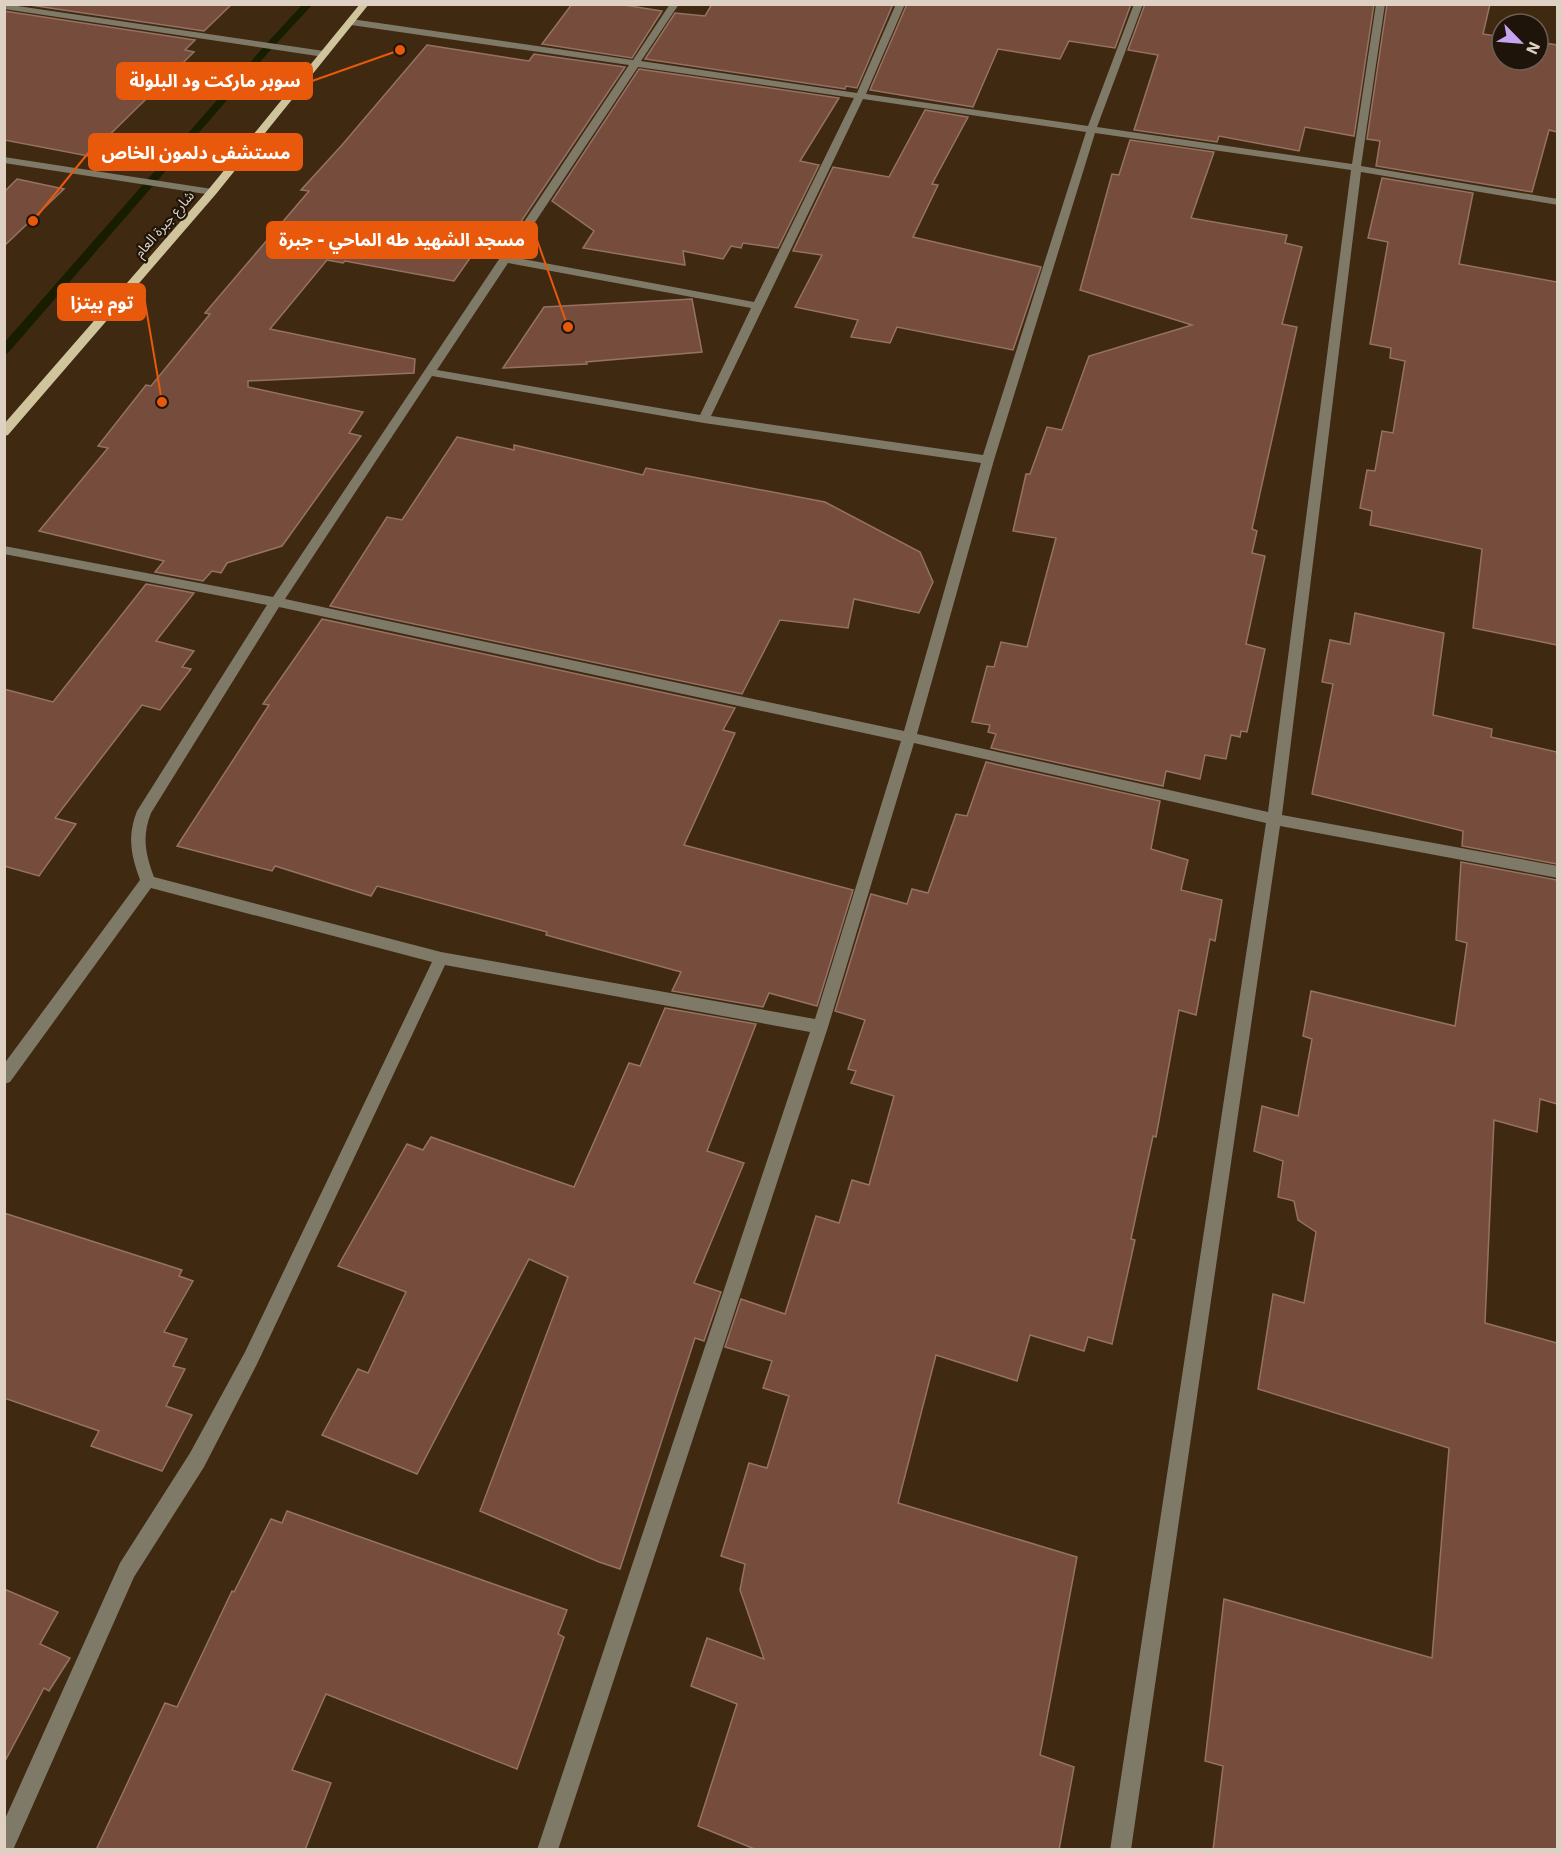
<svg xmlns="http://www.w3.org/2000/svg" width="1562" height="1854" font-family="'IBM Plex Sans','Noto Sans Arabic',sans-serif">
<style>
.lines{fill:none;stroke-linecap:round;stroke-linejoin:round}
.stream{fill:#181d00;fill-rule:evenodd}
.building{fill:#764d3c;stroke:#957264;stroke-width:1.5}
.minor{fill:#7f7967;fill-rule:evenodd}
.major{fill:#d0c49d;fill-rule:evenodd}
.labels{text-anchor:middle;stroke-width:4.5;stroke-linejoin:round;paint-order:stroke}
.far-street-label{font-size:14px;fill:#ded0c2;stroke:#1e140a}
.leader{fill:none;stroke:#e8590c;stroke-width:2}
.callout-dot{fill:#e8590c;stroke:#1e140a;stroke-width:2}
.callout{fill:#e8590c;stroke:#e8590c;stroke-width:2}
.callout-label{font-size:18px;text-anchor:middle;font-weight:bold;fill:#fff}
</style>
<rect width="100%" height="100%" fill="#3f2911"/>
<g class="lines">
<polygon class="stream" points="303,4 313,4 274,46 8,353 4,354 4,343 268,42"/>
</g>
<g class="building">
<polygon points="23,4 232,4 204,31"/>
<polygon points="572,4 618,4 662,11 632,58 542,44"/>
<polygon points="712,4 893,4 857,88 846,86 845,89 645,59 675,13 705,16"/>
<polygon points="907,4 1131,4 1115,48 1069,41 1060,59 998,49 973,107 870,90"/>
<polygon points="1145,4 1374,4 1354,136 1305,127 1299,151 1219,136 1217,142 1134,130 1158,55 1128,50"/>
<polygon points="1387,4 1490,4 1483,34 1502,37 1502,60 1538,60 1538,42 1557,45 1557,132 1549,130 1532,192 1376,166 1380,141 1367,139"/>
<polygon points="4,11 195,40 185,50 194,52 88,156 4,140"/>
<polygon points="427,45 529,61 534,54 625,67 512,235 489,231 454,281 345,261 343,263 327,260 270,329 415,359 414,373 248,381 248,387 363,412 349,433 361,436 282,546 227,563 221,573 212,571 203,581 155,572 164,561 39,531 108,448 98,446 146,385 151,386 210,314 205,313 309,191 301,190 342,145"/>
<polygon points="639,69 839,98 800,161 819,165 778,248 743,243 741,248 731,246 723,259 683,251 685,265 583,248 594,231 552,201"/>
<polygon points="925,110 968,117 932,184 938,185 913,237 1041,267 1013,350 897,327 890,343 851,337 858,320 795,307 822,255 793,251 833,167 889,177"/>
<polygon points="1130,140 1214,152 1191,218 1287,235 1285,243 1302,247 1282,324 1297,327 1252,529 1257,531 1252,553 1265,556 1246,644 1265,649 1247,732 1241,731 1240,737 1231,735 1226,759 1205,755 1200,779 1166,771 1163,786 991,748 996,734 988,732 990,725 972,722 987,666 994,667 1001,642 1027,647 1056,538 1013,531 1026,474 1030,474 1047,427 1062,430 1089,356 1192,325 1080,290 1112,174 1119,175"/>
<polygon points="1382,178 1473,193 1459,264 1557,282 1557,645 1473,628 1482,549 1370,525 1372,511 1360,508 1367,470 1375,471 1382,431 1393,433 1405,361 1390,358 1391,348 1370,344 1388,242 1368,238"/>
<polygon points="17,179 64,189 4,246 4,192"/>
<polygon points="692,299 702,352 586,362 587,364 503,368 544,307"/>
<polygon points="457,437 514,450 514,445 643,475 646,468 825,502 920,552 933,582 919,613 854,599 848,628 780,620 742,694 330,606 387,517 402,520"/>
<polygon points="146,584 194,593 156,641 194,651 182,667 191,669 160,710 142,705 55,818 76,824 39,876 4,866 4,689 53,702"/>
<polygon points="1355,613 1444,633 1433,715 1492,729 1491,737 1557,752 1557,864 1462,846 1463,831 1312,794 1333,684 1322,682 1330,640 1350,644"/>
<polygon points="322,619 735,708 723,730 735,733 684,845 853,890 817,1006 769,993 763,1007 672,991 681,972 546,935 547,932 377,886 371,896 275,866 272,871 177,846 269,705 263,704"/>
<polygon points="986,762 1160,801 1151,849 1188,860 1181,890 1222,900 1215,941 1210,939 1196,1015 1179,1010 1156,1137 1153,1136 1131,1239 1135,1240 1112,1344 1088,1337 1084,1351 1030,1335 1017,1381 936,1355 898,1503 1077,1557 1040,1755 1074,1767 1059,1850 757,1850 698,1826 737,1704 691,1686 707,1638 764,1659 740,1590 745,1564 721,1556 749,1463 767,1468 789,1396 763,1388 772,1361 725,1347 741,1299 785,1314 816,1216 839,1223 852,1180 869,1185 894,1096 851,1083 856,1071 848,1069 865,1020 835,1011 871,894 907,904 912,889 928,893 956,814 967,816"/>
<polygon points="1461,862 1557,880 1557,1104 1540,1099 1537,1132 1494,1120 1485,1323 1557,1343 1557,1850 1213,1850 1223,1766 1205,1761 1224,1599 1432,1658 1449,1448 1258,1389 1273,1294 1304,1303 1316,1232 1298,1220 1294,1201 1278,1197 1283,1161 1254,1151 1262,1106 1298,1116 1312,1039 1303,1036 1311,991 1455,1026 1467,943 1456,940"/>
<polygon points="665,1008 756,1024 707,1151 744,1163 694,1283 721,1292 704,1341 695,1338 620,1569 599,1562 480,1511 568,1277 529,1259 417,1474 322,1435 358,1369 368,1373 406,1292 338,1266 407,1144 423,1150 431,1137 574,1187 629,1063 640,1066"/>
<polygon points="4,1213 182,1270 179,1276 193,1281 164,1332 187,1339 173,1366 185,1369 166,1406 192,1415 162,1471 91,1446 99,1431 4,1398"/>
<polygon points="287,1511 567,1610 558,1634 564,1637 517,1769 326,1694 292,1770 331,1783 305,1850 96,1850 165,1703 177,1707 232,1591 234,1592 271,1519 282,1523"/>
<polygon points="4,1589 58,1612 40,1644 70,1658 49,1691 44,1688 4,1763"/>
</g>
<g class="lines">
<g class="minor">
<polygon points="4,4 324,51 329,54 324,57 4,9"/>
<path d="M670 4H679L641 61 857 93 896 4H905L866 94 1088 126 1134 4H1143L1097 127 1352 164 1376 4H1385L1361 166 1558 199V205L1361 172 1282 815 1558 866V878L1280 826 1131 1850H1110L1266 823 914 743 828 1027 558 1850H537L810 1032 445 965 257 1364 204 1467 134 1577 13 1850H4V1821L120 1563 190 1453 245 1352 432 962 151 888 10 1082 4 1084V1064L140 880C131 855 127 837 137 811L267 605 4 554V546L273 597 629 65 351 25 346 22 351 19 633 60ZM638 67 854 98 754 302 512 257ZM863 99 1086 132 983 455 711 416ZM1095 133 1351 170 1268 812 917 734 994 460ZM508 263 751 308 700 415 437 370ZM432 376 704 423 981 463 904 731 285 599ZM279 607 901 741 815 1019 441 952 154 877C145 853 142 836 151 813Z"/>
<polygon points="4,157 212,189 217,192 212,195 4,163"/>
</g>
<polygon class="major" points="360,4 369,4 216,194 8,435 4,436 4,424 208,190"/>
</g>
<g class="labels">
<g class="far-street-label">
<text transform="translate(164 224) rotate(-49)" y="5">شارع جبرة العام</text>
</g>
</g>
<path class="leader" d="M400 50L312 81M33 221L89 152M568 327L537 240M162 402L145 302"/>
<g class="callout-dot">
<circle cx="400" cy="50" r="6"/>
<circle cx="33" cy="221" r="6"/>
<circle cx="568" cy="327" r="6"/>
<circle cx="162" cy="402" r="6"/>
</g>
<g class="callout">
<rect x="117" y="63" width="195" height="36" rx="6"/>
<rect x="89" y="134" width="213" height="36" rx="6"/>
<rect x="267" y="222" width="270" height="36" rx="6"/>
<rect x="58" y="284" width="87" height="36" rx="6"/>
</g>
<g class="callout-label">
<text x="215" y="87">سوبر ماركت ود البلولة</text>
<text x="196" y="159">مستشفى دلمون الخاص</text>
<text x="402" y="246">مسجد الشهيد طه الماحي - جبرة</text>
<text x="102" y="309">توم بيتزا</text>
</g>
<rect width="1562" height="1854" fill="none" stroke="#ded0c2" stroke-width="12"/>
<g transform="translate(1520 42) rotate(115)"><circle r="28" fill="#1e140a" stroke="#6b5f54" stroke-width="1.5"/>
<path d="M0-4.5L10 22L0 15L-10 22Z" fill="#c6a6f0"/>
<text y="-9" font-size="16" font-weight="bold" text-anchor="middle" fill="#ded0c2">N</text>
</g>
</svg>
